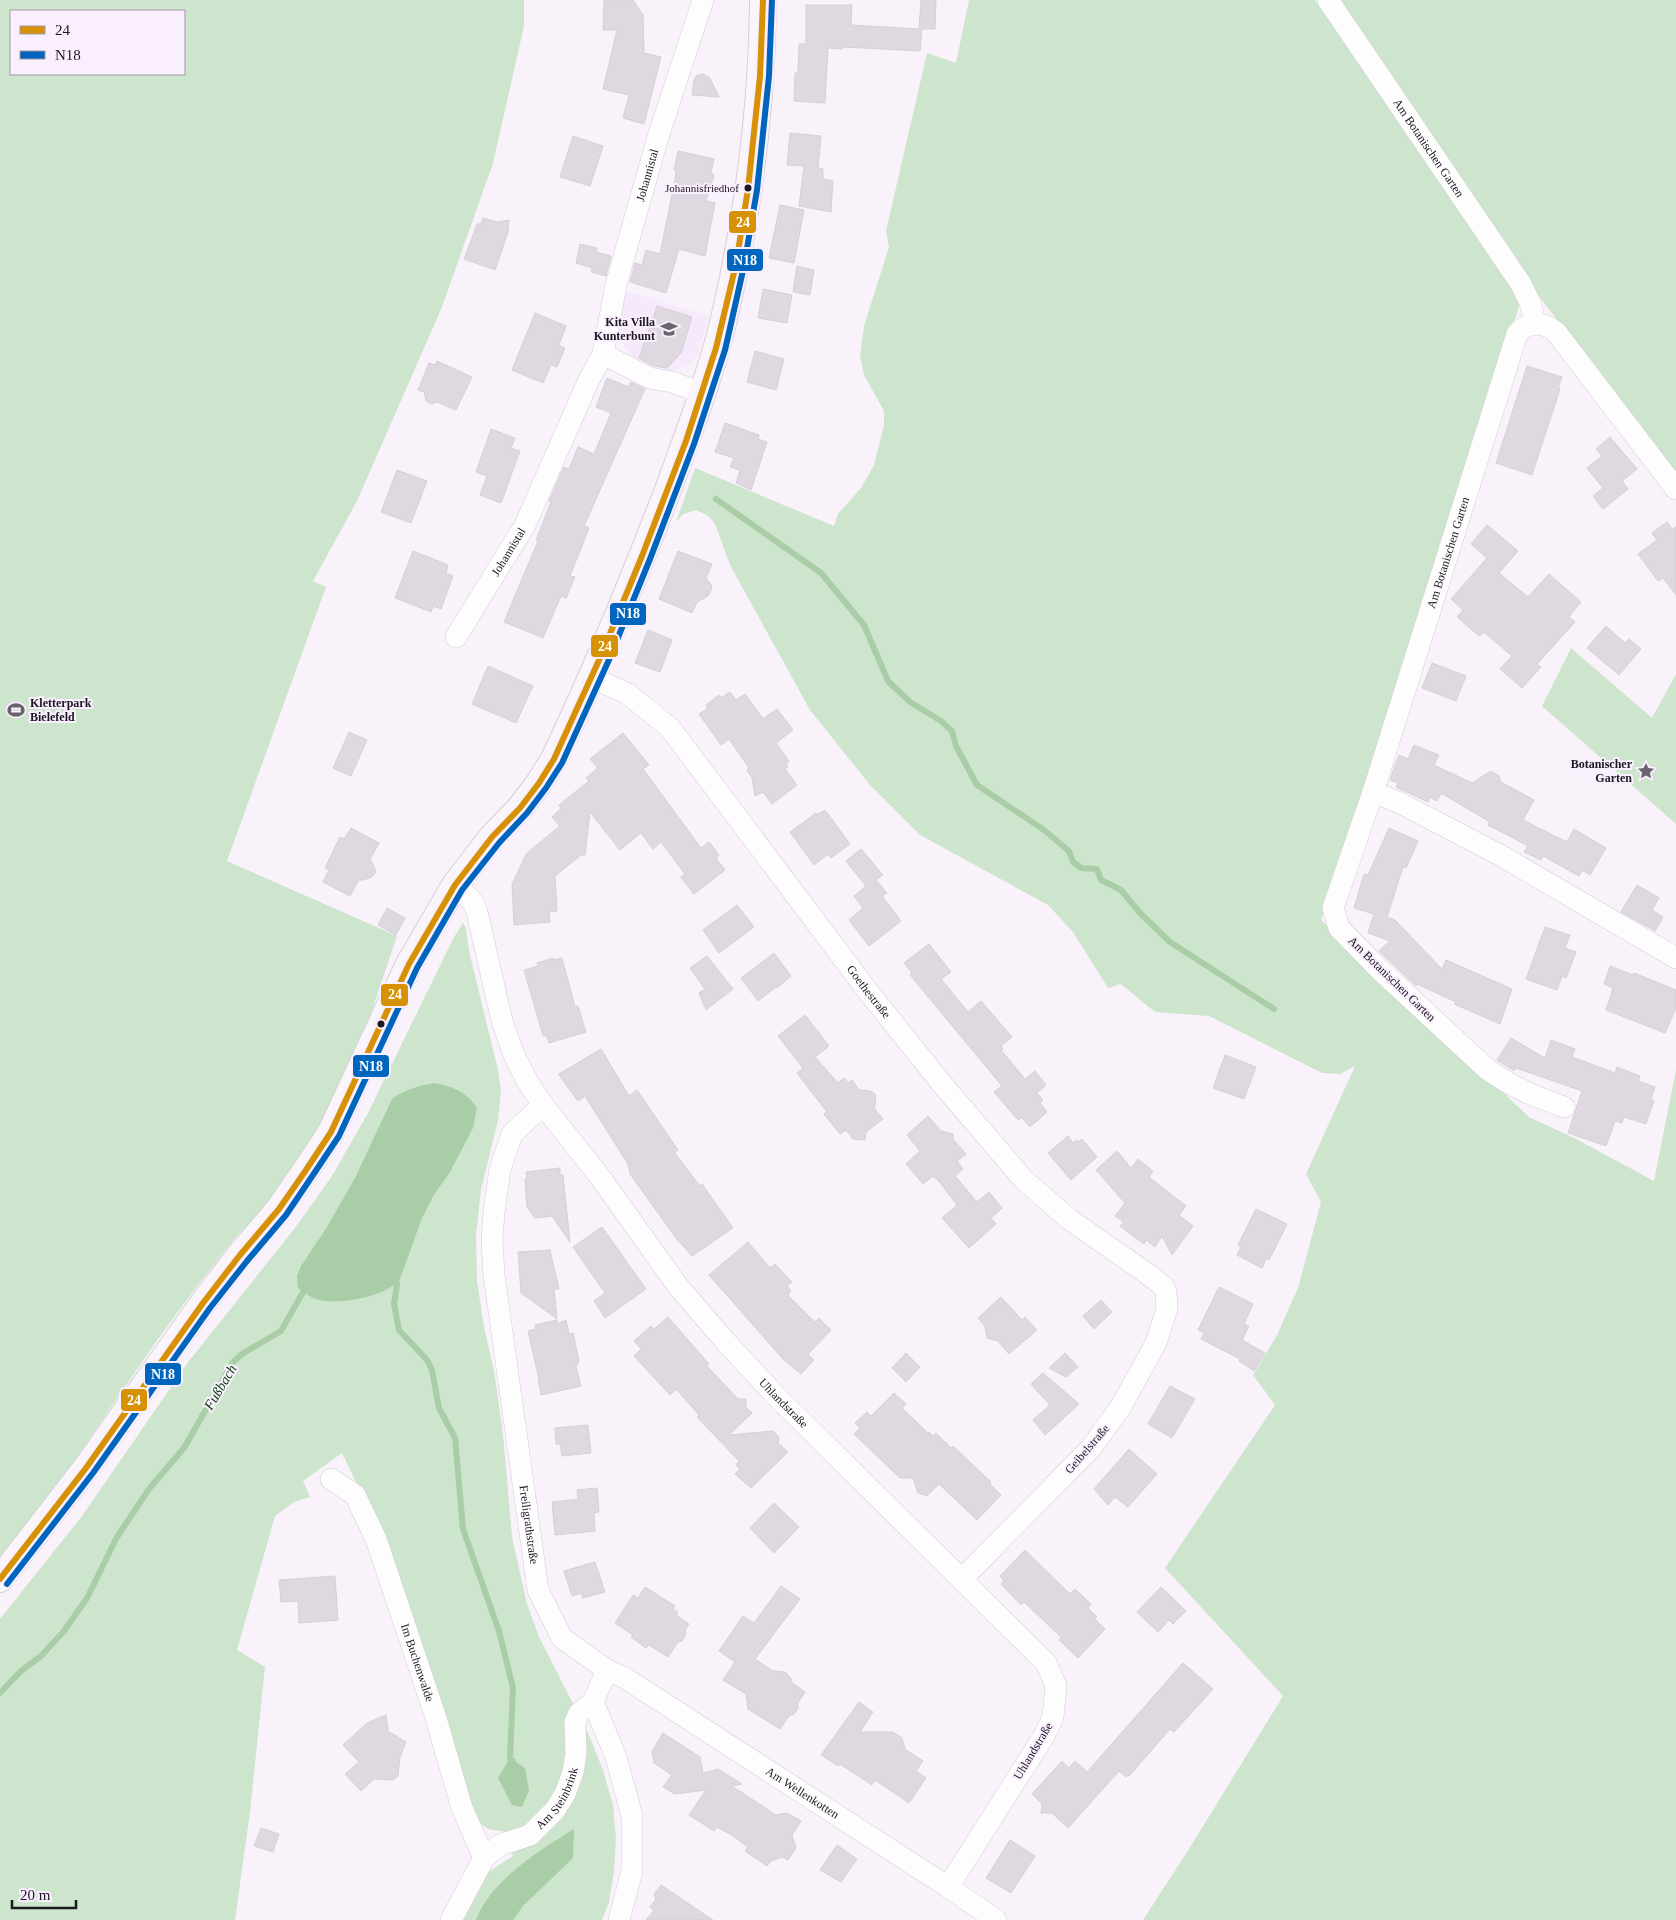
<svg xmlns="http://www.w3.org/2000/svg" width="1676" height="1920" font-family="'Times New Roman',serif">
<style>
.built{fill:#f6e9fb}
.green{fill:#cde5cc;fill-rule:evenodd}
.water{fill:#a9cda7}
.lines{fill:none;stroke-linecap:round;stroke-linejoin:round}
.stream{stroke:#a9cda7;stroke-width:6}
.building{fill:#dfd8e0;stroke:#d5cfd7}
.minor-casing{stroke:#d2ccd4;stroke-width:22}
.major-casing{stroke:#d4d0d5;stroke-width:28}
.minor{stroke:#fefdfe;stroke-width:21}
.major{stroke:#f9f5fa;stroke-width:26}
.bus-1-casing{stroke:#faeffe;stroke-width:10}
.bus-2-casing{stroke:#faeffe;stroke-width:10}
.bus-1{stroke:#d69105;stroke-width:6}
.bus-2{stroke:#0065bd;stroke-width:6}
.bus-dot{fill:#1d1720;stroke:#faeffe;stroke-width:2}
.labels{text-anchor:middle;stroke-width:4;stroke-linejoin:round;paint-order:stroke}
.bus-label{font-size:11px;fill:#1d1720;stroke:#faeffe;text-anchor:end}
.street-label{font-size:12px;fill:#1d1720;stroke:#faeffe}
.poi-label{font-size:12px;font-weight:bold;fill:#1d1720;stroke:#faeffe;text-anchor:end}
.water-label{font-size:14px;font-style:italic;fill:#003b02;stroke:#faeffe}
.line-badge{stroke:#faeffe;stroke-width:2}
.badge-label{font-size:14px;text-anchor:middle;font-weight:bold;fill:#fff}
</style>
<rect width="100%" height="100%" fill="#f9f2fa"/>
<polygon class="built" points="622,290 709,316 697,357 691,363 675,370 665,371 637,361 631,356 623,343 619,328"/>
<g class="green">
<path d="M0 0H524V26L493 163 442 307 357 501 313 581 326 587 227 861 397 936 364 1034 321 1128 269 1203 235 1238 194 1290 158 1339 52 1493 0 1560ZM11 11H184V74H11Z"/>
<polygon points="969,0 1315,0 1521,300 1321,920 1529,1117 1576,1139 1654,1181 1676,1070 1676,1920 1143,1920 1189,1849 1283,1696 1165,1568 1275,1405 1253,1375 1277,1335 1298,1288 1321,1202 1306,1174 1355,1066 1340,1074 1322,1073 1209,1016 1155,1012 1121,984 1108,988 1073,932 1048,905 920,835 870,785 810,710 730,565 715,524 707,515 696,510 683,514 676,522 695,468 834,526 838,514 861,488 874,465 884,425 884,411 864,375 860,356 864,326 889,247 886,231 927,53 956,63"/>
<polygon points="1338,0 1676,0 1676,474 1535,291"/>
<polygon points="1571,648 1652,718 1676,674 1676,824 1542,706"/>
<path d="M463 923 466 928 469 951 498 1070 501 1091 498 1120 481 1190 476 1235 477 1281 484 1327 494 1370 503 1434 512 1537 527 1604 539 1637 588 1733 603 1770 613 1805 616 1838 614 1872 609 1902 602 1920H458L482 1876 513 1856 503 1831C483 1830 481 1825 470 1808L383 1537 342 1453 303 1481 310 1497 294 1502 275 1516 237 1650 265 1667 250 1812 235 1920H0V1619L82 1516 189 1361 295 1228 332 1176 368 1113 454 937Z"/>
</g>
<g class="water">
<path d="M434 1083C452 1086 467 1092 477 1108L473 1128 450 1172 434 1195 422 1218 400 1279C387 1297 336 1306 315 1299 309 1296 303 1292 298 1288L297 1276 301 1266 327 1227 356 1176 392 1099C405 1089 419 1086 434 1083Z"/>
<polygon points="510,1758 515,1758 516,1762 525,1768 529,1790 522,1807 512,1805 498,1778"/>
<path d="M574 1829 573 1858 523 1906 513 1920H476C490 1881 540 1850 574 1829Z"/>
</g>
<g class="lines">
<g class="stream">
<polyline points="716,499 821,573 864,625 888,681 910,702 941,721 952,731 956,746 977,785 1044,830 1069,851 1073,862 1081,868 1097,869 1101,880 1121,890 1140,913 1170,942 1274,1009"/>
<polyline points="394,1276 397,1284 394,1304 399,1330 427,1360 432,1370 439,1408 455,1438 463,1529 499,1631 513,1688 510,1758 512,1765"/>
<polyline points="0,1693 21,1671 41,1656 64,1631 87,1598 117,1537 149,1489 184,1448 233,1362 242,1354 281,1331 307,1285"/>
</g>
</g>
<g class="building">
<polygon points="604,0 633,0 643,15 644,53 661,57 644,124 623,118 629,95 603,89 617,30 603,30"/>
<polygon points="921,0 936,0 935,29 922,29 920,51 843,47 842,49 828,48 825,103 794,101 795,73 798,73 799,44 806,44 806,5 852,5 851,25 919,29"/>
<polygon points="703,74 710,78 719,97 692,95 694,80 696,76"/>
<polygon points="790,133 821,136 818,168 823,169 823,179 833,181 831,212 799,206 804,166 787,165"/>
<polygon points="573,136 603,146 590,186 560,177"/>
<polygon points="678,151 714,159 711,172 714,175 706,201 715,203 705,256 679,249 666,293 630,282 635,263 642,265 646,250 660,254 675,179 676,170 674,170"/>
<polygon points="780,205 804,210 794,263 769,258"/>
<polygon points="483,218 497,222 509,220 508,232 495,270 464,259 477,224 481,224"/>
<polygon points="580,244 597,248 596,252 611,256 606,276 591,272 592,268 576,263"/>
<polygon points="797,266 814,270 810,295 793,292"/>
<polygon points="763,289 792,295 787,323 758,318"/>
<polygon points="657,306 692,317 681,353 667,368 654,366 639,358"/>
<polygon points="535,313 566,326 559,345 565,348 557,367 551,365 543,383 512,370"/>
<polygon points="755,351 784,359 776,390 747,382"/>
<polygon points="437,361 472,377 456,410 437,402 432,404 426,401 424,392 418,390 429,363 435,365"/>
<polygon points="1527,366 1562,377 1558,388 1560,389 1532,475 1496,463"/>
<polygon points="607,378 629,387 631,382 645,389 584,526 589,528 570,576 575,577 566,598 561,596 543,638 504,622 538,541 536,540 551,502 549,501 564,467 569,469 578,447 594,454 611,413 596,407"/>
<polygon points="725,423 759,435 758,439 767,442 751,490 736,483 740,470 730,467 734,458 715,452"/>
<polygon points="491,429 515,438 511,448 520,451 501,503 480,495 487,476 476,472"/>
<polygon points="1610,437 1637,469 1622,481 1628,489 1603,509 1593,496 1603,488 1587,468 1602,456 1596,449"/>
<polygon points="397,470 427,481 411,523 381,512"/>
<polygon points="1667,522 1672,529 1676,527 1676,595 1663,578 1658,581 1638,554 1657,540 1652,533"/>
<polygon points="1487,525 1518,551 1499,573 1528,597 1549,574 1581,602 1569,617 1575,622 1537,664 1541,667 1522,688 1500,669 1512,656 1484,632 1479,636 1457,617 1463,610 1451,599 1487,558 1471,544"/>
<polygon points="413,551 448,565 446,573 453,576 441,609 433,606 431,612 395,598"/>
<polygon points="678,551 712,564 706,578 712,586 710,593 708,596 697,602 692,613 659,599"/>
<polygon points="1606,626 1625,643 1629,639 1641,649 1619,675 1587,648"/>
<polygon points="648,630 672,640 660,672 635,663"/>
<polygon points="1432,663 1466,676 1456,701 1422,688"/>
<polygon points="488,666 533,686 516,723 472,704"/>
<polygon points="730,692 736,700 745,694 763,719 777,709 793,730 776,743 789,761 786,764 788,767 785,769 797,785 772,804 763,792 755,796 752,778 747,770 749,768 729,739 721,745 699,714 708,708 706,705 719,695 721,698"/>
<polygon points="349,732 367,740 351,776 333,768"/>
<polygon points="623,733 649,765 643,769 701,848 709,842 719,855 716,858 725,870 694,894 681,877 685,874 661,842 653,849 641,833 620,850 590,812 585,855 581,855 555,876 557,911 549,912 550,922 514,925 512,884 527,853 560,826 552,817 561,808 559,805 589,781 586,778 598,768 590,759"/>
<polygon points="1414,745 1439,755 1434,765 1472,783 1491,771 1499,776 1501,782 1534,800 1523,820 1567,842 1574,829 1606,848 1590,875 1582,870 1579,876 1543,856 1541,860 1524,852 1528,846 1488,825 1490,822 1441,793 1437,801 1430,797 1428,802 1396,787 1398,783 1390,780 1394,768 1399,755 1408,759"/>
<polygon points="825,810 850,844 831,858 828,854 814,865 790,832 816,813 817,815"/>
<polygon points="351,828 379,843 370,859 376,871 374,875 370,878 358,881 350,896 323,882 329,870 325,868 340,837 344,839"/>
<polygon points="1389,828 1418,841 1406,868 1403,867 1387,917 1395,920 1442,969 1446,960 1512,989 1500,1024 1454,1004 1456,1002 1417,984 1416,986 1379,951 1390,941 1368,933 1374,914 1354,908 1364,874 1368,875"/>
<polygon points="861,849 883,875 876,880 887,893 882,896 901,921 869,946 849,920 863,908 854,896 866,886 846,861"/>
<polygon points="1637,885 1659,898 1652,910 1663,917 1655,931 1621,912"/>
<polygon points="737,905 754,927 719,953 703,930"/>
<polygon points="387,908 405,918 396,935 378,925"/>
<polygon points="1545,927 1570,935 1565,948 1576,952 1566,978 1562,976 1557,990 1526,979"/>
<polygon points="929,944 951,972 941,979 968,1012 981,1001 1012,1037 1001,1046 1003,1049 1001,1050 1025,1079 1035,1071 1046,1085 1037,1093 1043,1100 1040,1103 1047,1112 1030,1127 1022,1118 1018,1120 994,1092 1002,1086 910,975 912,973 904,963"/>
<polygon points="774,953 791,976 777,988 776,987 758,1001 741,978"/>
<polygon points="707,956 733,989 706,1010 699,993 705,989 690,968"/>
<polygon points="553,958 554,960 562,958 575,1007 578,1006 586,1032 549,1043 546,1035 543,1036 524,970 538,966 537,963"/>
<polygon points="1610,966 1633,975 1634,973 1676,990 1676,1008 1665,1033 1606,1010 1613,988 1604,984"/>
<polygon points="805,1015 829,1046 815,1057 838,1083 844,1078 848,1083 852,1080 859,1090 870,1091 875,1094 876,1101 874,1108 883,1119 866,1132 865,1140 853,1139 846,1130 840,1134 824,1114 827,1112 797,1073 803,1068 778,1036"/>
<polygon points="1511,1038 1545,1058 1551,1040 1575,1049 1572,1057 1615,1073 1617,1067 1640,1076 1638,1081 1655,1087 1651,1099 1654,1101 1646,1124 1624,1117 1622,1123 1615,1121 1606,1146 1568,1133 1582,1091 1516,1068 1514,1071 1497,1060"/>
<polygon points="601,1049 629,1096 637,1090 678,1150 674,1152 700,1186 702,1184 733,1228 692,1256 676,1238 630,1174 628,1164 585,1096 578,1101 561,1078 559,1074"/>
<polygon points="1225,1055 1256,1067 1244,1099 1213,1088"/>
<polygon points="928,1116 941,1131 953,1134 953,1139 966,1154 957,1161 963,1169 955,1176 977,1202 989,1192 1002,1208 991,1218 996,1224 969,1248 942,1218 957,1205 938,1180 933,1176 923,1184 906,1164 920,1151 907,1135"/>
<polygon points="1068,1136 1073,1143 1076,1140 1078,1142 1082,1139 1097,1157 1071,1180 1048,1153"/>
<polygon points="1117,1151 1131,1168 1138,1159 1153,1171 1149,1177 1186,1206 1179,1215 1193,1226 1172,1255 1162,1236 1155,1247 1146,1240 1144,1244 1120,1226 1124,1222 1115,1216 1125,1203 1096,1170"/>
<polygon points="560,1168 560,1175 563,1175 570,1242 552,1216 535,1218 527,1207 525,1179 527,1179 526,1172"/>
<polygon points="1256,1209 1287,1224 1269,1260 1266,1259 1262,1268 1237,1255 1241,1247 1238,1245"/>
<polygon points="602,1227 646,1289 605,1318 594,1301 605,1293 573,1247"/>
<polygon points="748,1242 770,1268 775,1264 792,1282 787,1286 791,1291 788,1295 815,1322 819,1318 831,1330 808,1354 814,1360 801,1374 782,1358 709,1275"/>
<polygon points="550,1250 559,1289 554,1289 557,1319 521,1293 518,1252"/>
<polygon points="1219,1287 1253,1304 1244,1324 1249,1326 1242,1340 1265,1353 1254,1371 1239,1361 1240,1359 1201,1339 1204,1333 1198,1330"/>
<polygon points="1001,1297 1022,1320 1025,1317 1037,1330 1009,1354 998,1341 987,1338 985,1326 978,1318"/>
<polygon points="1101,1300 1112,1312 1094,1329 1083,1316"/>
<polygon points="668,1317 709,1364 707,1366 738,1399 746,1399 746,1407 752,1413 729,1435 773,1431 779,1437 778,1443 788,1452 751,1488 735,1474 740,1469 736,1465 739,1461 697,1417 699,1415 676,1389 670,1395 634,1356 641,1349 634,1341 651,1326 654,1329"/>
<polygon points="557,1320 557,1324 566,1320 569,1334 573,1333 579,1361 576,1367 581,1386 541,1395 538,1379 539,1379 528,1331 536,1329 535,1325"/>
<polygon points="906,1353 920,1367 906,1382 892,1368"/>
<polygon points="1065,1353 1078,1367 1066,1377 1049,1368"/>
<polygon points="1043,1373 1079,1404 1045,1435 1033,1420 1050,1405 1031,1384"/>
<polygon points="1170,1386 1195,1399 1172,1438 1148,1424"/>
<polygon points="894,1393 906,1404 902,1408 928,1433 929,1432 933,1436 936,1433 951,1448 953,1446 991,1482 990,1484 1001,1495 977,1520 939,1484 927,1496 918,1493 913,1478 900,1478 854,1434 860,1428 855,1423 867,1412 871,1416"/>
<polygon points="588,1425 591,1453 562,1456 560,1444 556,1444 555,1428"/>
<polygon points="1129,1449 1157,1474 1128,1507 1115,1497 1108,1505 1094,1489"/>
<polygon points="597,1488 599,1512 594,1513 595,1531 555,1535 552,1502 578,1499 577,1490"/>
<polygon points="774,1503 799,1527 774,1553 750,1528"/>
<polygon points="1025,1550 1070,1594 1075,1589 1091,1604 1088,1608 1097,1617 1095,1619 1105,1629 1078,1658 1059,1640 1061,1637 1024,1602 1021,1605 1001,1584 1004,1581 1000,1576"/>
<polygon points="595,1562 605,1592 583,1598 581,1593 572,1596 564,1571"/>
<polygon points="335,1576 338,1620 299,1623 298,1601 281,1602 279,1580"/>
<polygon points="781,1586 800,1599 755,1659 773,1671 785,1672 791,1678 791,1682 805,1692 798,1703 798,1709 794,1714 789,1716 780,1729 748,1709 746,1694 723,1680 735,1662 719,1651 743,1616 754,1623"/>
<polygon points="645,1587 675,1606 673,1609 678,1612 676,1615 689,1624 685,1630 686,1634 682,1641 678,1642 668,1657 649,1645 646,1648 631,1637 633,1635 615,1623 633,1595 638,1598"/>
<polygon points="1161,1587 1186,1611 1173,1624 1169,1620 1158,1632 1137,1612"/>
<polygon points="1183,1663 1213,1689 1174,1732 1170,1729 1129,1776 1128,1775 1126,1777 1119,1771 1068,1828 1052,1813 1041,1813 1042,1804 1032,1794 1062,1761 1069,1768 1075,1761 1087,1772"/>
<polygon points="859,1702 873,1712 860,1732 893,1732 902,1738 905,1749 923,1761 916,1771 926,1778 909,1803 875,1780 872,1785 840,1764 838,1766 821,1755"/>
<polygon points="386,1715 388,1731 406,1742 400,1757 398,1776 393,1780 374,1779 361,1791 345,1774 359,1762 343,1745 367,1723"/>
<polygon points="663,1733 700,1757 703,1773 718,1769 742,1784 732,1786 776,1815 787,1813 801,1821 792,1835 796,1848 788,1860 782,1857 771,1861 767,1866 745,1851 748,1847 730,1834 717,1827 714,1831 689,1815 706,1790 675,1794 663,1787 672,1775 654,1763 652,1751"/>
<polygon points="261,1828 279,1834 273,1852 254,1846"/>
<polygon points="1010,1840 1035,1856 1011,1893 986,1878"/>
<polygon points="837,1845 857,1859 841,1882 820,1870"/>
<polygon points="661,1885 713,1920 646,1920 654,1910 650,1907 656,1899 654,1894"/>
</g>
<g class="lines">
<g class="minor-casing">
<g id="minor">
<path id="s1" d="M1328 0 1521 284 1531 305 1535 324"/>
<polyline points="603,354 650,378 672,382 702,393"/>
<path id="s2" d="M456 637 525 525 588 382 603 354 616 285 625 253 659 134 703 0"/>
<path id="s3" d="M591 677 628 694 670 728 870 994 947 1090 1024 1180 1069 1219 1149 1275 1163 1286 1166 1292 1167 1309 1156 1343 1120 1408 1091 1448 962 1579"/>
<polyline points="1373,792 1400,803 1500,855 1676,958"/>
<path id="s4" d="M455 885 473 902 477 912 502 1021 514 1055 527 1081 543 1105 600 1177 677 1285 725 1341 775 1395 1046 1663 1056 1686 1053 1717 1044 1736 948 1887"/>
<path id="s5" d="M543 1105 512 1134 500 1169 494 1212 492 1240 494 1275 538 1590 562 1638 607 1670 593 1702 616 1757 632 1816V1871L619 1920"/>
<path id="s6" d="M1564 1107C1534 1096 1513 1088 1487 1069L1380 970 1339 928 1333 908 1373 792 1517 334C1527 321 1544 322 1556 332L1676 489"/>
<path id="s7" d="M331 1479 355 1495 376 1539 435 1715 462 1808 484 1858"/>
<path id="s8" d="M607 1670 625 1678 948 1887 996 1920"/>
<path id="s9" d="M451 1920 484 1858 500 1845 530 1835 555 1810 565 1794 573 1772 576 1754 575 1722 579 1713 593 1702"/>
</g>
</g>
<g class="major-casing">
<path id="major" d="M0 1579 86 1468 203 1303 240 1255 279 1209 306 1170 331 1132 409 964 455 885 492 837 520 808 539 783 554 759C596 670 634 579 669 487 691 426 715 364 728 301 750 202 762 101 763 0"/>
</g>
<use href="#minor" class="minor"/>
<use href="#major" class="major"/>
<g class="bus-1-casing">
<polyline id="bus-1" points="0,1579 86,1468 203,1303 240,1255 279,1209 306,1170 331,1132 409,964 455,885 492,837 520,808 539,783 554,759 600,658 642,556 686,441 716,348 736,264 748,189 760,76 763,0"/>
</g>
<g class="bus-2-casing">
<polyline id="bus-2" points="7,1584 93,1473 210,1308 247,1261 286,1215 313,1175 339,1136 417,968 462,890 499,843 527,813 546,788 562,763 608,662 650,559 694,444 725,350 744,266 757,190 769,76 772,0"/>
</g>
<use href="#bus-1" class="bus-1"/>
<use href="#bus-2" class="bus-2"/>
</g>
<defs>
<g id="school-bare" transform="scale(1.35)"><path d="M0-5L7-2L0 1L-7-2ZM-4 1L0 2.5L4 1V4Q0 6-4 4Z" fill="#6a646c" stroke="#faeffe" stroke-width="2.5" paint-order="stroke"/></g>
<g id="stadium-bare" transform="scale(1.35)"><path d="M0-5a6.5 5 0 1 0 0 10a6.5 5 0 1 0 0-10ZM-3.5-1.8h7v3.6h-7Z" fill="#6a646c" stroke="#faeffe" stroke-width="2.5" paint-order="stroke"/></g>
<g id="sight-bare" transform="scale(1.35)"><path d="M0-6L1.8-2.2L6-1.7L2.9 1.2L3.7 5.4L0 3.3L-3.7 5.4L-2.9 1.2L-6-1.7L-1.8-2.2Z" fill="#6a646c" stroke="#faeffe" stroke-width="2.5" paint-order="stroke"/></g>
</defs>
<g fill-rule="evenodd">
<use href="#school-bare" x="669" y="329"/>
<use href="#stadium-bare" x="16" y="710"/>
<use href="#sight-bare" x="1646" y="771"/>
</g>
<g class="bus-dot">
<circle cx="748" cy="188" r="4.5"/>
<circle cx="381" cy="1024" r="4.5"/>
</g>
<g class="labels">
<g class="bus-label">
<text x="739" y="192">Johannisfriedhof</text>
</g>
<g class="street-label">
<text dy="4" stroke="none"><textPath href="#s1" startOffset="179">Am Botanischen Garten</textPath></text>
<text dy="4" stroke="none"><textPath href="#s2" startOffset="504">Johannistal</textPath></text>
<text dy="4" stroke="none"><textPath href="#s2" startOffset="100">Johannistal</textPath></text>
<text dy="4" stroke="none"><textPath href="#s6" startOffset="685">Am Botanischen Garten</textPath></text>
<text transform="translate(1392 979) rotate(44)" y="4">Am Botanischen Garten</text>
<text dy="4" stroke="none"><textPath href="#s3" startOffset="425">Goethestraße</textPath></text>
<text dy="4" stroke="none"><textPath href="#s4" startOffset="625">Uhlandstraße</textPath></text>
<text transform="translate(1087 1449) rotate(-49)" y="4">Geibelstraße</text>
<text dy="4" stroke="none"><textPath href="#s5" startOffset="438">Freiligrathstraße</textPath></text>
<text dy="4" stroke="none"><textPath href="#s7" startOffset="208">Im Buchenwalde</textPath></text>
<text transform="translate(1033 1751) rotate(-59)" y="4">Uhlandstraße</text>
<text dy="4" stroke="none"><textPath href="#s8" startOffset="231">Am Wellenkotten</textPath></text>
<text dy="4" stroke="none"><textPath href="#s9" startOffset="169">Am Steinbrink</textPath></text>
</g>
<g class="poi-label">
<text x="655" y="326">Kita Villa<tspan x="655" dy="14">Kunterbunt</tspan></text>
<text x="30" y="707" text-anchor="start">Kletterpark<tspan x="30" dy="14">Bielefeld</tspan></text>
<text x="1632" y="768">Botanischer<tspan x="1632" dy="14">Garten</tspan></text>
</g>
<g class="water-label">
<text transform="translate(220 1387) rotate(-59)" y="5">Fußbach</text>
</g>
</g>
<g class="line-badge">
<rect x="728" y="210" width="29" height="24" rx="5" fill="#d69105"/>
<rect x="726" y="248" width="38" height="24" rx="5" fill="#0065bd"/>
<rect x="609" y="602" width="38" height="24" rx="5" fill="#0065bd"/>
<rect x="590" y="634" width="29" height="24" rx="5" fill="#d69105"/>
<rect x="380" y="983" width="29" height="24" rx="5" fill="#d69105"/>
<rect x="352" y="1054" width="38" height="24" rx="5" fill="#0065bd"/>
<rect x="144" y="1362" width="38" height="24" rx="5" fill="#0065bd"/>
<rect x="120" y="1388" width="28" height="24" rx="5" fill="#d69105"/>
</g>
<g class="badge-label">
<text x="743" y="227">24</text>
<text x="745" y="265">N18</text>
<text x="628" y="618">N18</text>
<text x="605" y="651">24</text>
<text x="395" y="999">24</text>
<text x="371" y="1071">N18</text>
<text x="163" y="1379">N18</text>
<text x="134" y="1405">24</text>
</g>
<rect x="10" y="10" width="175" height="65" fill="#faeffe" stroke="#a299a5"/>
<rect x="20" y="26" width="25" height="8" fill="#d69105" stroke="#a299a5"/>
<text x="55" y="35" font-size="15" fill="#1d1720">24</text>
<rect x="20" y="51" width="25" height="8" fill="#0065bd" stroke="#a299a5"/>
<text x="55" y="60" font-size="15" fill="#1d1720">N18</text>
<path d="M12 1900v8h64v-8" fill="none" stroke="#1d1720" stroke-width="2.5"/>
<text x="20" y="1900" font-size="15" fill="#1d1720" stroke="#faeffe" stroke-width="4" paint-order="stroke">20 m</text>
</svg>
